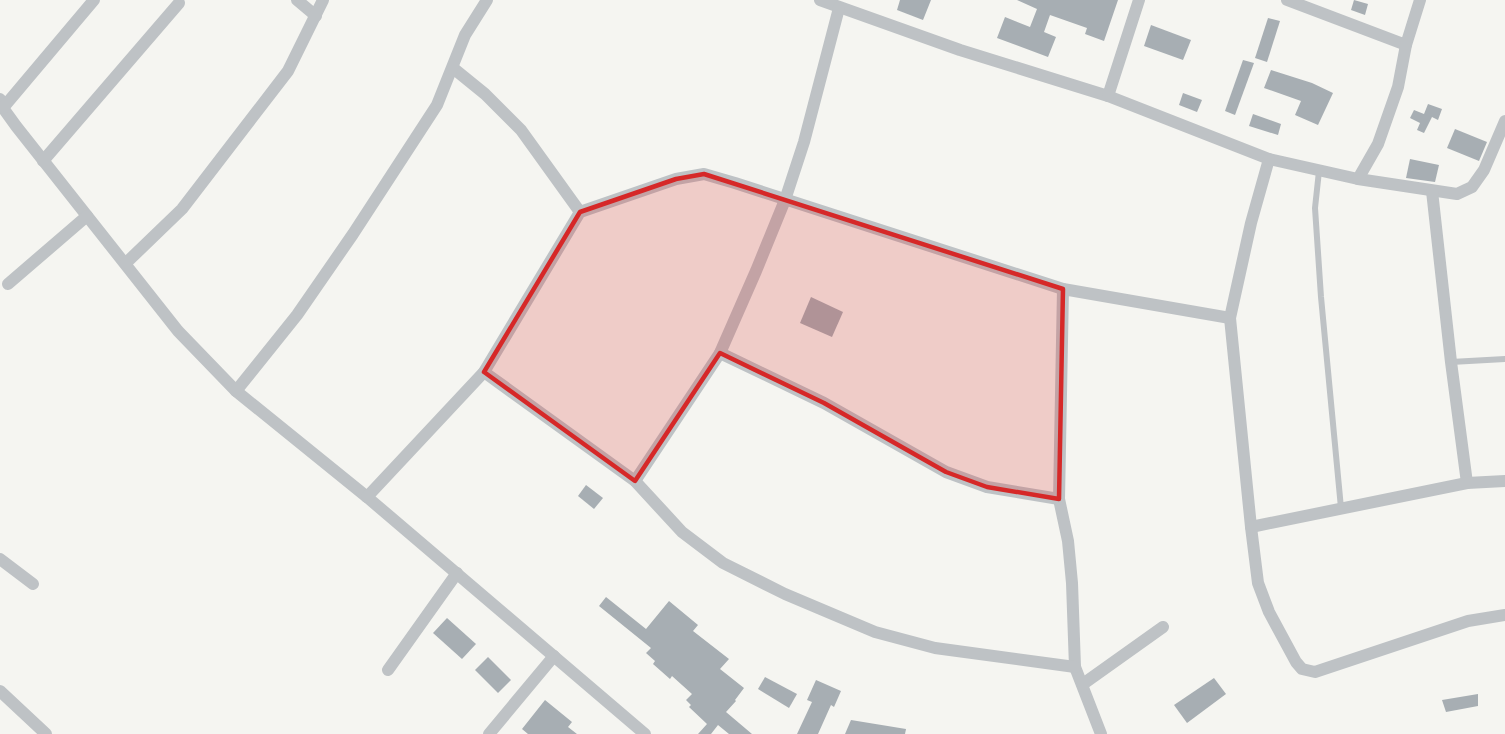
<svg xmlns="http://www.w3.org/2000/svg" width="1505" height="734" font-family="Signika,sans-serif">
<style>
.building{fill:#a7aeb3}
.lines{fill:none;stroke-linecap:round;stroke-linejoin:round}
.lane{stroke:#bec2c5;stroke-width:6}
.street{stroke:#bec2c5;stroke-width:12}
.marked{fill:#d62828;fill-opacity:0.2;stroke:#d62828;stroke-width:4.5;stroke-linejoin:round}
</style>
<rect width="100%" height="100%" fill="#f5f5f1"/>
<g class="building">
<polygon points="900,0 931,0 923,20 897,10"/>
<polygon points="1017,0 1118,0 1104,41 1085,34 1087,28 1050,15 1044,32 1056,37 1048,57 997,38 1005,17 1030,27 1037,9"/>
<polygon points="1354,0 1368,4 1365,15 1351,10"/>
<polygon points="1268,18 1280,21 1267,62 1255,58"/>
<polygon points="1151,25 1191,40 1183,60 1144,46"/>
<polygon points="1243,60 1254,63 1235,115 1225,111"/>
<polygon points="1271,70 1312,83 1333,93 1318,125 1295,115 1301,101 1264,88"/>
<polygon points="1183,93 1202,100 1197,112 1179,105"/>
<polygon points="1428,104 1442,109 1438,120 1432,117 1424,133 1417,130 1420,123 1410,118 1414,110 1424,114"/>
<polygon points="1253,114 1281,124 1278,135 1249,126"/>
<polygon points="1455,129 1487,142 1479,161 1447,148"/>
<polygon points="1410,159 1439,165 1435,182 1406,178"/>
<polygon points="811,297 843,312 832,337 800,323"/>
<polygon points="586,485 603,498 594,509 578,496"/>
<polygon points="606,597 646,629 669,601 698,625 693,631 729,659 720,669 744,688 735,700 736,701 726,712 752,734 729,734 718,725 711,734 698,734 707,724 689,707 691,705 686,700 692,694 672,676 670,679 653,664 655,661 646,653 651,648 599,606"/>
<polygon points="447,618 476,644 462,659 433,633"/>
<polygon points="488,657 511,680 498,693 475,670"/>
<polygon points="765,677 797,694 789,708 758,689"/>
<polygon points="1214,678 1226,694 1187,723 1174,705"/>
<polygon points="816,680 841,691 834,707 831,705 818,734 797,734 812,702 807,700"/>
<polygon points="1478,694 1478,706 1446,712 1442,700"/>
<polygon points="545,700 572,722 568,727 577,734 528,734 522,729"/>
<polygon points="851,720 906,729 905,734 845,734"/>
</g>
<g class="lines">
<g class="lane">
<polyline points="1319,171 1315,208 1321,297 1341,508"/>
<polyline points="1451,362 1505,359"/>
</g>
<g class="street">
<polyline points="297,0 316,16"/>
<polyline points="820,0 960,50 1108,96 1269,159 1358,179 1457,194 1472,187 1484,170 1505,121"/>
<polyline points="1287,0 1406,45"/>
<polyline points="453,68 485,94 521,130 580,212"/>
<polyline points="1108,96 1139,0"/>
<polyline points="0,99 3,108 16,126 178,331 236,391 367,497 645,734"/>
<polyline points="3,108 94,0"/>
<polyline points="1269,159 1251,223 1230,318 1251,527 1258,583 1269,612 1296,662 1302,669 1315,672 1468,621 1505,615"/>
<polyline points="43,161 179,3"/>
<polyline points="1358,179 1378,144 1398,87 1406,45 1420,0"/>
<polyline points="1432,191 1451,362 1467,483"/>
<polyline points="126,263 182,209 288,71 323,0"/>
<polyline points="8,284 87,216"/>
<polyline points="1063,289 1059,499 1068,541 1072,583 1075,667 1101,734"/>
<polyline points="720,353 824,403 946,472 987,487 1059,499"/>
<polyline points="484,372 635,481 682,532 723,563 785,594 875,632 935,648 1075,667"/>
<polyline points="236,391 297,315 353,234 437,105 465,35 487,0"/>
<polyline points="635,481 720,353 756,271 785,200 804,142 839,8"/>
<polyline points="367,497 484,372 580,212 676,179 704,174 735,183 1063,289 1230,318"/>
<polyline points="1251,527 1467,483 1505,481"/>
<polyline points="0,559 33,584"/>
<polyline points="388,670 457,573"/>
<polyline points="1083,684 1163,627"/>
<polyline points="0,691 46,734"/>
<polyline points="489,734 554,656"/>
</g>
</g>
<path class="marked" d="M704 174 1063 289 1059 499 987 487 946 472 824 403 720 353 635 481 484 372 580 212 676 179Z"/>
</svg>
